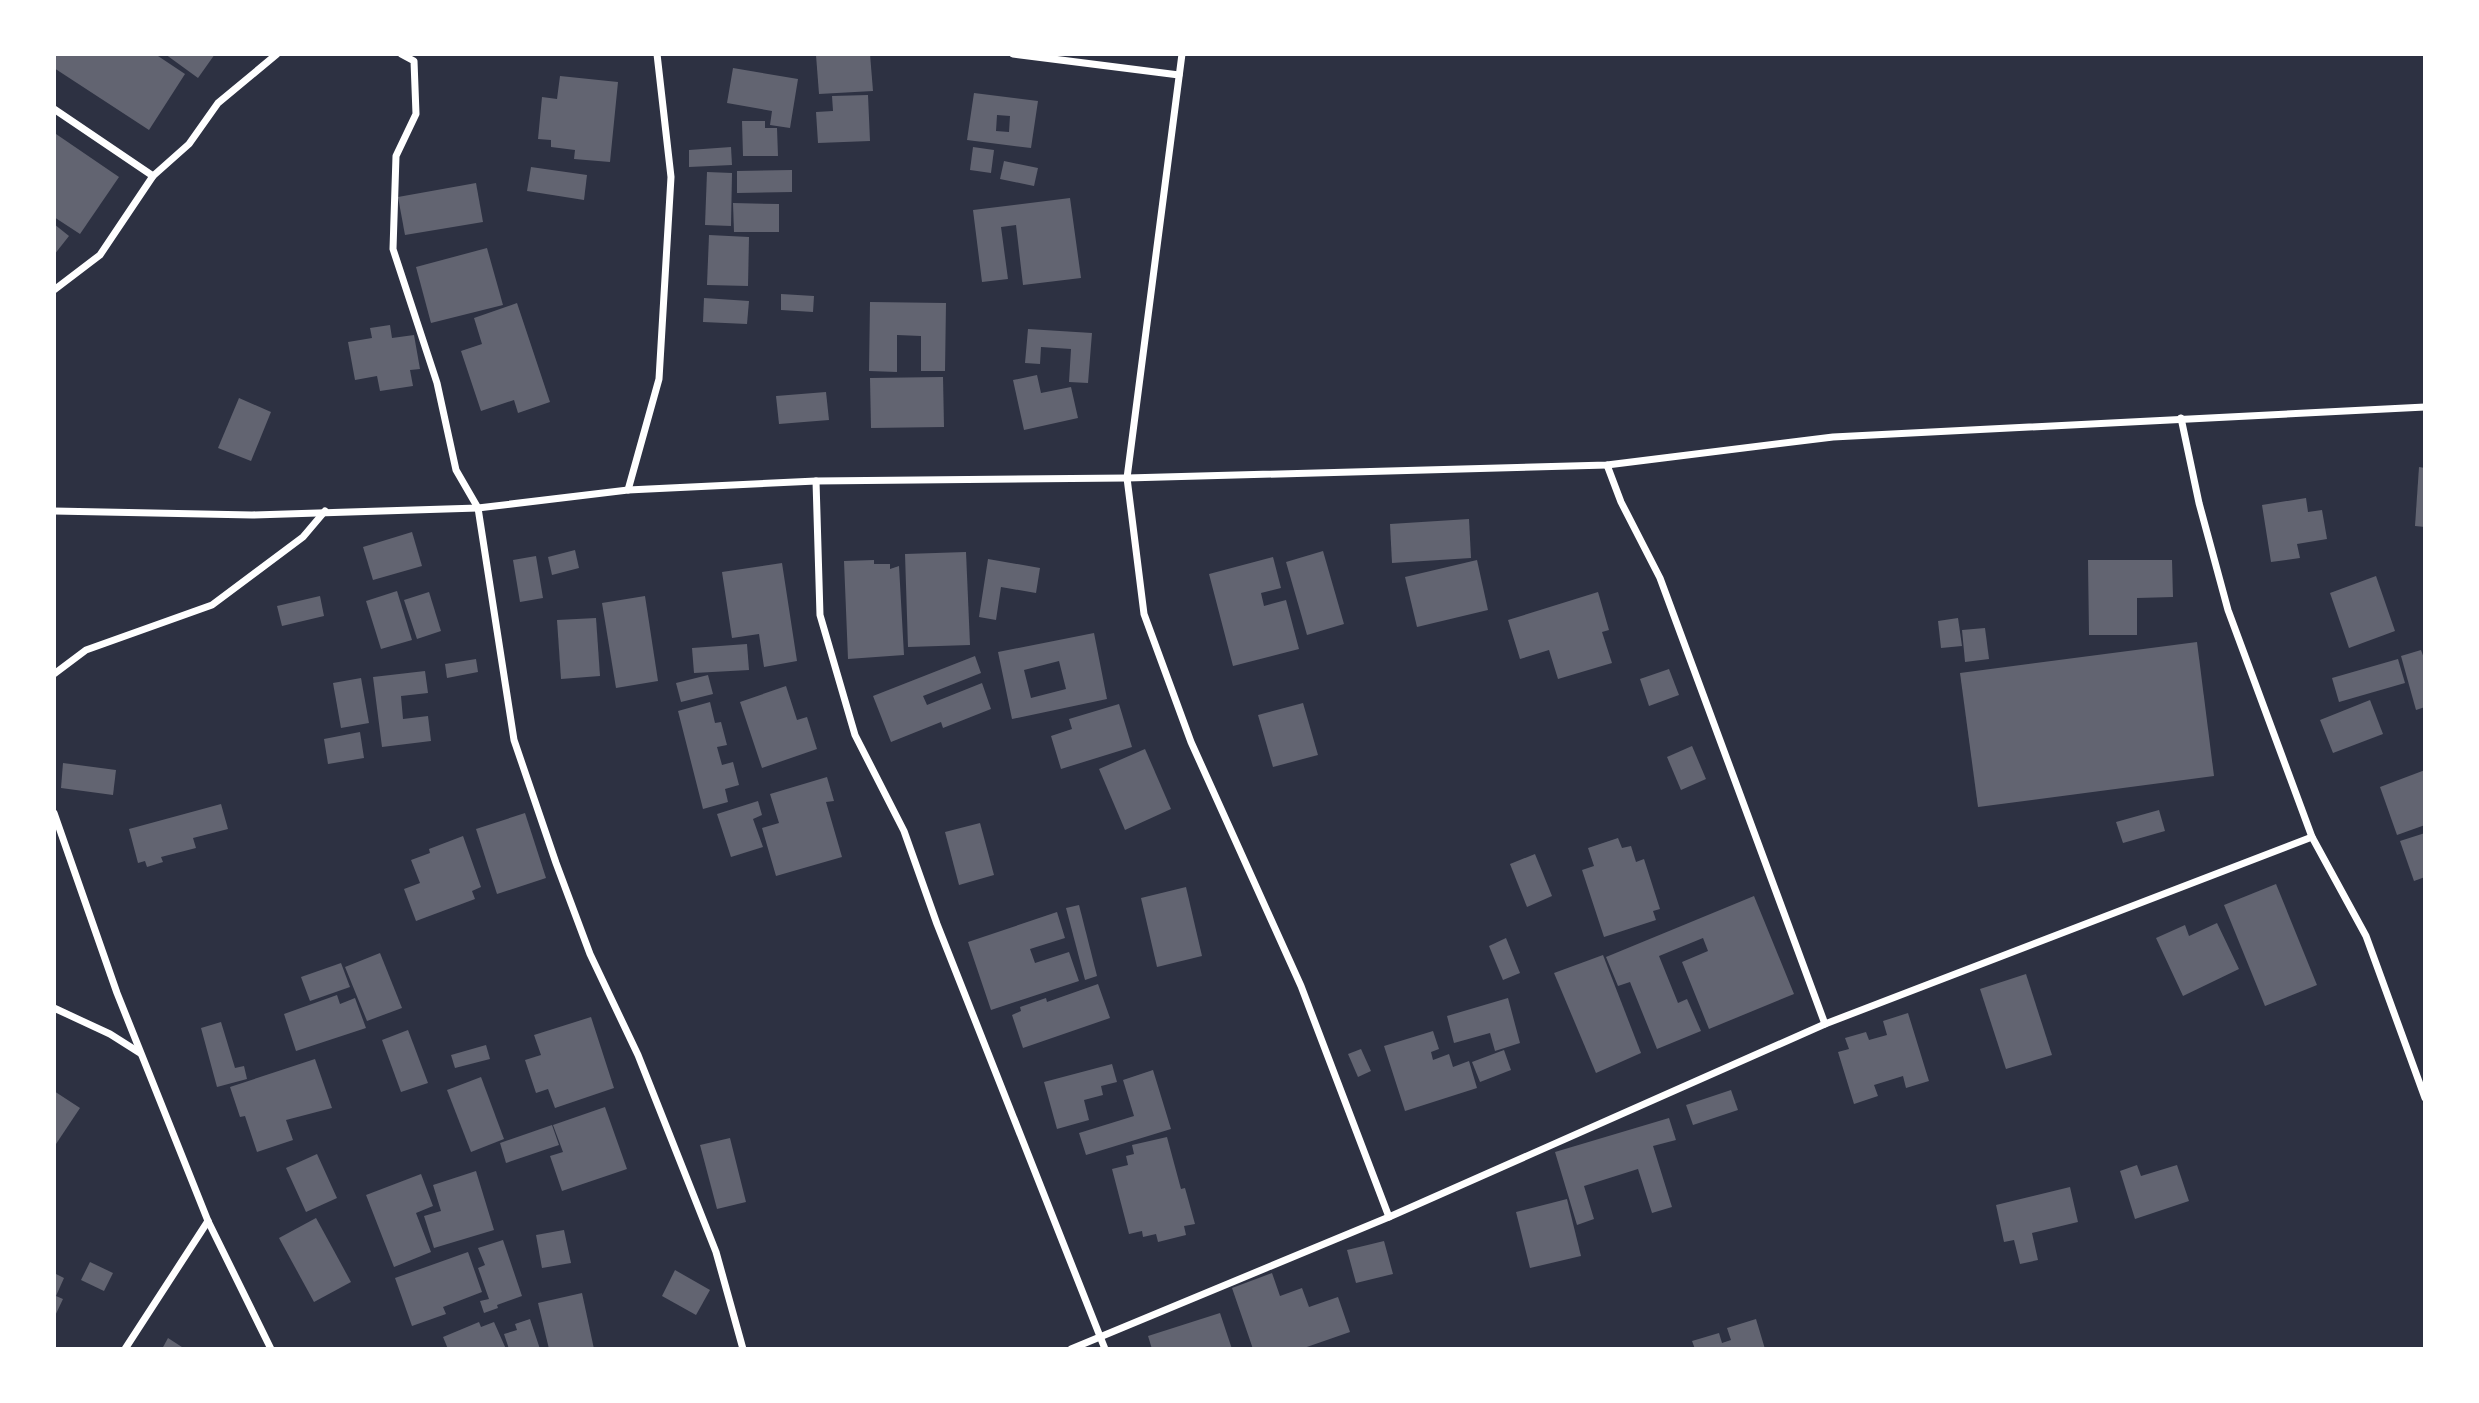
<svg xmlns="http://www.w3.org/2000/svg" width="2479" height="1403" font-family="Lato,sans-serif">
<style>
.building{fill:#626471;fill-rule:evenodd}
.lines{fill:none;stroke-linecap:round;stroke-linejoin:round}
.minor{stroke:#fff;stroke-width:7}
</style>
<rect width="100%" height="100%" fill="#2d3142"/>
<g class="building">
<polygon points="54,54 155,54 185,74 149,130 54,68"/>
<polygon points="165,54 215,54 198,78"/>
<polygon points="870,54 873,91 819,94 816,55"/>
<polygon points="733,68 798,79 790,128 770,125 772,111 727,103"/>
<polygon points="560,76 618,82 610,162 574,159 575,150 551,147 551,140 538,139 542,97 557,99"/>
<path d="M974 93 1038 101 1031 148 967 140ZM997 115 1010 116 1009 132 996 131Z"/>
<polygon points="868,95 870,141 818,143 816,112 833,111 832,96"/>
<polygon points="742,121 765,121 765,128 777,128 778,156 743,156"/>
<polygon points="56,134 119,177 80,234 54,217"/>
<polygon points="731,147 732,165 689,167 689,150"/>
<polygon points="973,147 994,150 991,173 970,170"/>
<polygon points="1004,161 1038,168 1034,186 1000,179"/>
<polygon points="531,167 587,175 584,200 527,191"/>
<polygon points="792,170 792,192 737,193 737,171"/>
<polygon points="707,172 732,173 731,226 705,225"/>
<polygon points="476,183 483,222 405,235 398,197"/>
<polygon points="1070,198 1081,278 1023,285 1016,225 1001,227 1008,279 982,282 973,210"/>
<polygon points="733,203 779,204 779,232 734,232"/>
<polygon points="54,224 69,236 54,255"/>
<polygon points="709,235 749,237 748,286 707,285"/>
<polygon points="487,248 503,305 431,323 416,267"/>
<polygon points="781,294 814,296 813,312 781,310"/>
<polygon points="704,298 749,301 747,324 703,322"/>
<polygon points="870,302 946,303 945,371 921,371 921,336 897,335 897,372 869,371"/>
<polygon points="517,303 550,402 518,413 514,400 481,411 461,351 482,344 474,318"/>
<polygon points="390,325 392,338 414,335 420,369 410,370 413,386 380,391 377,376 355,380 348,342 372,338 370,328"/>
<polygon points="1028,329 1092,333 1088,383 1069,382 1071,349 1041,347 1040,364 1025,363"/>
<polygon points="1037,375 1041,393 1071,387 1078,418 1024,430 1013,380"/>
<polygon points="943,377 944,427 871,428 870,378"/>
<polygon points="826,392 829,420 779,424 776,396"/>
<polygon points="239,398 271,412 251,461 218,448"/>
<polygon points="2419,467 2425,468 2425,527 2415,526"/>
<polygon points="2306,498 2308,512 2322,510 2327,539 2297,544 2300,558 2271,562 2262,505"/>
<polygon points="1469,519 1471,558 1392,563 1390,524"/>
<polygon points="412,532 422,566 373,580 363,547"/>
<polygon points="575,550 579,568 552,575 548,557"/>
<polygon points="1323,551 1344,624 1307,635 1286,562"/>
<polygon points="966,552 970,645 908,647 905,554"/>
<polygon points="536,556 543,598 520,602 513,560"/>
<polygon points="1273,557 1281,588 1261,593 1264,606 1286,600 1299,649 1233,666 1209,574"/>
<polygon points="988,559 1040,568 1036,593 1001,587 996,620 979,617"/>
<polygon points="874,560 874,564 890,564 890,569 899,566 904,655 848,659 844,561"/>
<polygon points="1477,560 1488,610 1417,627 1405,577"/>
<polygon points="2088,560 2172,560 2173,597 2137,598 2137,635 2089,635"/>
<polygon points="782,563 797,661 764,667 759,634 732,638 722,572"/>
<polygon points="2376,576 2395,631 2349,648 2330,593"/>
<polygon points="397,591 412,640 381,649 366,601"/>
<polygon points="429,592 441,631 417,639 404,600"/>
<polygon points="1598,592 1609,630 1602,632 1612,663 1558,679 1549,650 1520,659 1508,620"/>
<polygon points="320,596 324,616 282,626 277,606"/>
<polygon points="645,596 658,681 616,688 602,603"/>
<polygon points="596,618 600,676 561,679 557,620"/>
<polygon points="1958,618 1962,646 1941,648 1938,621"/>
<polygon points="1985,628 1989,659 1965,662 1962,630"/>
<path d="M1094 633 1107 699 1012 719 998 652ZM1059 661 1066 689 1031 698 1024 670Z"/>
<polygon points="2197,642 2214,776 1978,807 1960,673"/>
<polygon points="747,644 749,670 694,673 692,648"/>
<polygon points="2421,650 2425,661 2425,707 2416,710 2401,656"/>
<polygon points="975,656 981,673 923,696 927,705 982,683 991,709 943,728 941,722 891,742 873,696"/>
<polygon points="476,659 478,672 447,678 445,664"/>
<polygon points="2398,659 2405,683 2339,702 2332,678"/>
<polygon points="1669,669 1679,695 1649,706 1640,679"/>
<polygon points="425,671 428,693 401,696 403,719 428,716 431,741 382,747 373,677"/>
<polygon points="708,675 713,694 681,702 676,683"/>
<polygon points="361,678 369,723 341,728 333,683"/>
<polygon points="786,686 797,720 807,717 817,749 762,768 740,702"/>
<polygon points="2370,700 2383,734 2333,753 2320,720"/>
<polygon points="710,702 715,723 721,722 727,745 717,747 722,765 733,762 739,785 725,789 728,802 703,809 678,711"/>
<polygon points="1303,703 1318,755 1273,767 1258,715"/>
<polygon points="1119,704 1132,747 1061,769 1051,736 1072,729 1069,719"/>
<polygon points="360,732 364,758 328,764 324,739"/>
<polygon points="1692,746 1706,779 1681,790 1667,757"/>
<polygon points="1145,749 1171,809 1125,830 1099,769"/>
<polygon points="63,763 116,770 113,795 61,788"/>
<polygon points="2425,770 2425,825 2397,835 2380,787"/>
<polygon points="827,777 834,801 826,802 842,857 776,876 762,828 779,823 770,794"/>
<polygon points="758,801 762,815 753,819 763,847 731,857 717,814"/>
<polygon points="221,804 228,829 193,838 196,848 161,857 163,862 147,867 145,861 138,863 129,829"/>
<polygon points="2159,810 2165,831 2123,843 2116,822"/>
<polygon points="525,813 546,878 497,894 476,829"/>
<polygon points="980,823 994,875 959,885 945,832"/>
<polygon points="2425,833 2425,877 2414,881 2400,841"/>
<polygon points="463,836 481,887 472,891 475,899 416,921 404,889 420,883 411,860 430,853 429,849"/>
<polygon points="1618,838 1622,848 1631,846 1636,862 1644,859 1660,909 1653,911 1656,920 1604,937 1582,870 1594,866 1588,848"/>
<polygon points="1535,854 1552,896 1527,907 1510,864"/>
<polygon points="2276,884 2317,985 2265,1006 2224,905"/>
<polygon points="1186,887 1202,956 1157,967 1141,898"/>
<polygon points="1754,896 1794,994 1709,1029 1682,962 1708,951 1703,938 1659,956 1678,1003 1687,999 1701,1031 1657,1049 1630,982 1618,986 1606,957"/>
<polygon points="1079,905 1097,976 1085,980 1066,908"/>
<polygon points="1057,912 1065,938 1030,949 1035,963 1069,952 1079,981 991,1010 968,942"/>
<polygon points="2217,923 2239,969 2183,996 2156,938 2185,925 2189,936"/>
<polygon points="1506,938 1520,973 1503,980 1489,946"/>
<polygon points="380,953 402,1008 367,1021 345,967"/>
<polygon points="1603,955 1641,1053 1596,1073 1554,973"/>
<polygon points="341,963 350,987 310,1001 301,977"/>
<polygon points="2026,974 2052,1055 2006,1069 1980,989"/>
<polygon points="1098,984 1110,1018 1023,1048 1012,1015 1021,1011 1020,1007 1046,998 1047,1002"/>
<polygon points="337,995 340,1004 355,998 366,1028 296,1051 284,1014"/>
<polygon points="1508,998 1520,1043 1495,1051 1490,1033 1454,1043 1447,1016"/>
<polygon points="1908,1013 1929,1081 1906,1088 1903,1076 1874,1085 1878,1096 1854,1104 1838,1052 1849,1049 1845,1038 1866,1032 1869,1040 1887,1035 1883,1021"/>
<polygon points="591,1017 614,1088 555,1108 548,1089 536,1093 525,1060 541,1055 534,1035"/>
<polygon points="221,1022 235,1068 244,1066 247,1079 217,1087 201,1028"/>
<polygon points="408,1030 428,1083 401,1092 382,1040"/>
<polygon points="1433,1031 1439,1049 1431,1052 1433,1060 1449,1054 1453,1067 1469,1061 1477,1088 1405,1111 1384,1046"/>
<polygon points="486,1045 490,1059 455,1068 451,1055"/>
<polygon points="1361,1049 1371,1071 1358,1077 1348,1054"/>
<polygon points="1504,1050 1511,1070 1480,1082 1472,1062"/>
<polygon points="315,1059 332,1108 286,1120 293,1140 257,1152 245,1116 240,1117 230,1087"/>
<polygon points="1112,1064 1117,1082 1101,1086 1103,1095 1084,1100 1089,1120 1057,1129 1044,1082"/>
<polygon points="1153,1070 1171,1129 1086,1155 1079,1133 1134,1116 1123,1080"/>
<polygon points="481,1077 504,1139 471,1152 447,1090"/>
<polygon points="1731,1090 1738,1110 1693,1125 1686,1105"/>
<polygon points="54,1091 80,1108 54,1147"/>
<polygon points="605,1107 627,1169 562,1191 550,1156 563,1152 553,1125"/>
<polygon points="1669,1118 1676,1140 1653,1146 1672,1207 1652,1213 1638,1169 1584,1186 1594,1219 1577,1225 1555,1152"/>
<polygon points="552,1125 559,1145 506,1163 500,1143"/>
<polygon points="1167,1137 1181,1189 1185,1188 1195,1224 1184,1226 1186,1235 1158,1242 1156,1234 1143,1237 1142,1231 1129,1234 1112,1169 1128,1165 1126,1156 1134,1154 1132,1145"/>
<polygon points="730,1138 746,1202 717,1209 700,1145"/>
<polygon points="317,1154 337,1198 306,1212 286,1168"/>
<polygon points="2137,1165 2141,1176 2177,1165 2189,1201 2135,1219 2120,1171"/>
<polygon points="476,1171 494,1230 434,1248 424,1216 441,1211 433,1185"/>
<polygon points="421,1174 433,1206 416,1213 431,1252 394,1267 366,1195"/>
<polygon points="2070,1187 2078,1222 2032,1233 2038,1260 2020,1264 2014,1240 2004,1242 1996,1205"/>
<polygon points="1567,1199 1581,1256 1530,1268 1516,1212"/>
<polygon points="316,1218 351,1282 314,1302 279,1238"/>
<polygon points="564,1230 571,1263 542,1268 536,1235"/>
<polygon points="503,1240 522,1296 497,1305 498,1308 484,1313 480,1301 489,1299 478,1268 485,1265 478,1248"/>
<polygon points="1384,1241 1393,1274 1356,1283 1347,1250"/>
<polygon points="468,1252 482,1292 443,1307 446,1314 412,1326 395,1278"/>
<polygon points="90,1262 113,1273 104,1291 81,1280"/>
<polygon points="675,1270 710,1290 696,1315 662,1296"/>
<polygon points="54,1273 64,1278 56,1296 63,1299 54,1318"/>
<polygon points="1272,1273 1280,1296 1302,1288 1309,1307 1338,1297 1350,1332 1301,1349 1253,1349 1232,1288"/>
<polygon points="582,1293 594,1349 549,1349 538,1303"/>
<polygon points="1220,1313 1232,1349 1152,1349 1148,1336"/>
<polygon points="530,1319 540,1349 509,1349 504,1334 517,1330 515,1324"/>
<polygon points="1756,1319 1765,1349 1695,1349 1692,1341 1719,1333 1722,1343 1731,1340 1727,1328"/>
<polygon points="479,1322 481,1327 494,1322 506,1349 448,1349 443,1337"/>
<polygon points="168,1338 185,1349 162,1349"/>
</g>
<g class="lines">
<g class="minor">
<polyline points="401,54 414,61 416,114 396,156 393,249 437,383 456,470 478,508 514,740 556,863 590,954 638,1055 716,1252 743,1349"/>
<polyline points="1013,54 1179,75"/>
<polyline points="1182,54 1127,478 1144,614 1191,742 1301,986 1389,1217"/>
<polyline points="54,109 153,176"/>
<polyline points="54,290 100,255 153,176 189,144 218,103 277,54"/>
<polyline points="2181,418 2199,503 2228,610 2312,837 2366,936 2425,1098"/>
<polyline points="1607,465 1621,502 1660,578 1825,1024"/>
<polyline points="816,481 820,615 855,735 904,831 937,924 1105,1349"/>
<polyline points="628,490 659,379 671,177 657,54"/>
<polyline points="54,511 252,515 478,508 628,490 816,481 1127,478 1607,465 1833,437 2425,407"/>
<polyline points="54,674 86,650 212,605 303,537 325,511"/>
<polyline points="54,813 117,993 208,1221 271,1349"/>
<polyline points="54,1008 110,1034 140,1053"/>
<polyline points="125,1349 208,1221"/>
<polyline points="1071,1349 1389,1217 1825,1024 2312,837"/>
</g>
</g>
<rect width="2479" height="1403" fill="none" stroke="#ffffff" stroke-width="112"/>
</svg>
